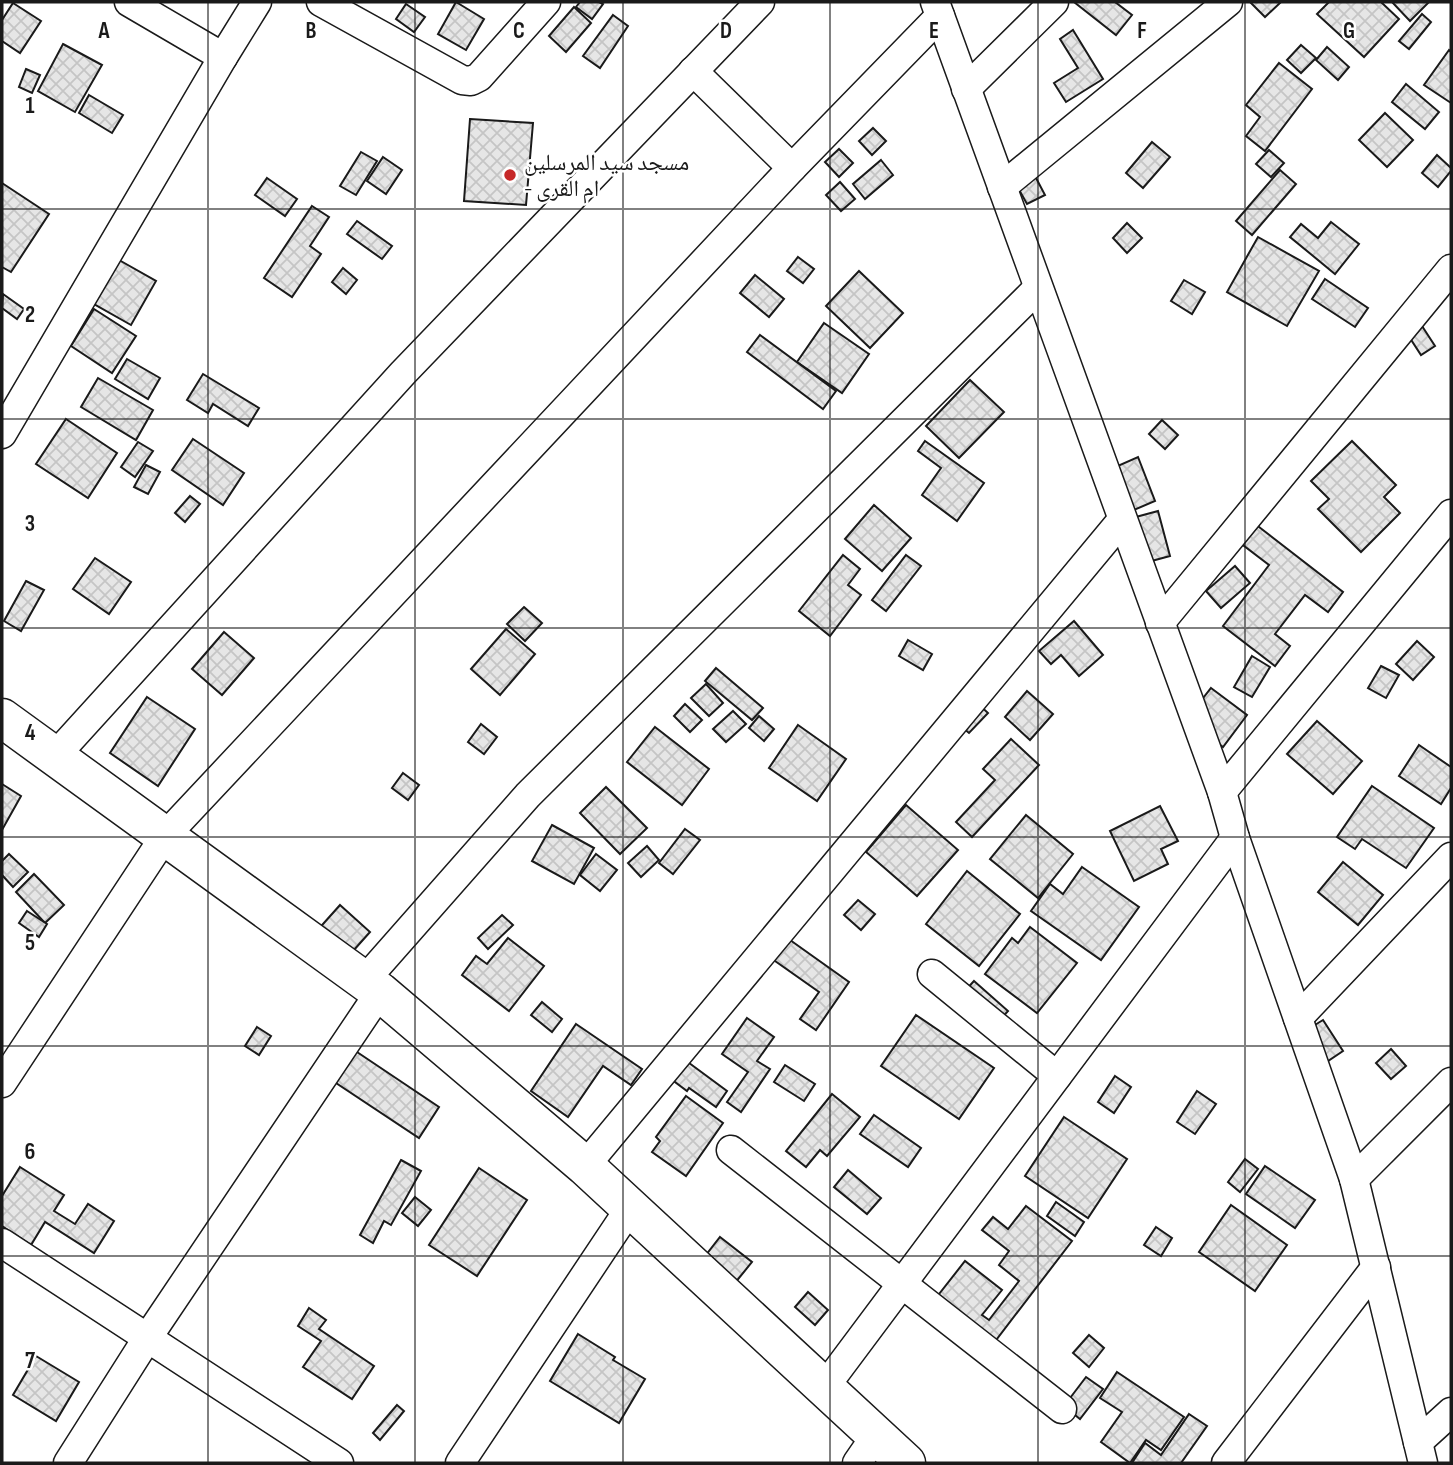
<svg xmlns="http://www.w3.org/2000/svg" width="1453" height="1465" font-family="'Sofia Sans Condensed','Noto Naskh Arabic',sans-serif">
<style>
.building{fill:url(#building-cross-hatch);stroke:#1a1a1a;stroke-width:2}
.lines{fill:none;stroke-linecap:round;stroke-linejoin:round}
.street-casing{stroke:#1a1a1a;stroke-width:31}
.secondary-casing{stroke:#1a1a1a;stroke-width:41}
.street{stroke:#fff;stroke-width:28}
.secondary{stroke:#fff;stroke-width:38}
.grid{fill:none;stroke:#1a1a1a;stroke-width:2;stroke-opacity:0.55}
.poi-dot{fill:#c62828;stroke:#fff;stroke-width:2.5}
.labels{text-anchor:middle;stroke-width:5;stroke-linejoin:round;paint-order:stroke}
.poi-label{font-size:23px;fill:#1a1a1a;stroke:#fff;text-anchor:start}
.grid-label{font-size:23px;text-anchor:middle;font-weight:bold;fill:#1a1a1a;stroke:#fff;stroke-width:5;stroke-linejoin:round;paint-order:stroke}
</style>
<defs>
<pattern id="building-cross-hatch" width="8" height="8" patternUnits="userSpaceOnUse" patternTransform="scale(1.75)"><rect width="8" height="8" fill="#e6e6e6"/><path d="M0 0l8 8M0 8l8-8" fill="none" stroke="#c5c5c5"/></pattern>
</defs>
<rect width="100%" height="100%" fill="#fff"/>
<g class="building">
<polygon points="456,2 484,19 466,50 438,34"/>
<polygon points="580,2 599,2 603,4 592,19 576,7"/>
<polygon points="1074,2 1115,2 1132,15 1116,35"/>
<polygon points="1250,2 1281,2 1265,17"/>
<polygon points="1329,2 1381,2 1399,19 1364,57 1317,14"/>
<polygon points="1392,2 1429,2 1410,21"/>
<polygon points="13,3 41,21 20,53 2,41 2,20"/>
<polygon points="406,4 425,17 414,32 396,19"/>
<polygon points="574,7 591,23 566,52 549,36"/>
<polygon points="1422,14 1431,22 1409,49 1399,41"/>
<polygon points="613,15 628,26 600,68 583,56"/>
<polygon points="1073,30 1103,79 1066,102 1054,83 1078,68 1060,39"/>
<polygon points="63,44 102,65 75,112 38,91"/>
<polygon points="1301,45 1316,58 1301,73 1287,60"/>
<polygon points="1327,47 1349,67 1338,80 1316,60"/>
<polygon points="1449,50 1451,52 1451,103 1424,85"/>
<polygon points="1279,63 1312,89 1265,151 1246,136 1260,117 1246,105"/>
<polygon points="26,69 40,75 32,93 19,87"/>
<polygon points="1406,84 1439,112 1425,129 1392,102"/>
<polygon points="89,95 123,115 112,133 79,113"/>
<polygon points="1385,113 1413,140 1387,167 1359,140"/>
<polygon points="470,119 533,123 526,205 464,201"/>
<polygon points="873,128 886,141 872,155 859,141"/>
<polygon points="1152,142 1170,157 1143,188 1126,173"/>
<polygon points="839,149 853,163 839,177 825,162"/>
<polygon points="1269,150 1284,163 1271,177 1256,164"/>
<polygon points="361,152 377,161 356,195 340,186"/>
<polygon points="1437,155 1451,168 1451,171 1438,187 1422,173"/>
<polygon points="383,157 402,170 386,194 367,181"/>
<polygon points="881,160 893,175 865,199 853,184"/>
<polygon points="1280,170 1296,184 1252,235 1236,221"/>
<polygon points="1035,176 1045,195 1027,204 1017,186"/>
<polygon points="267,178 297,199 285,216 255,195"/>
<polygon points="840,182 855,199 841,211 826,195"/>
<polygon points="2,183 49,214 11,272 2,267"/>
<polygon points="312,206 329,217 310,246 321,254 292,297 264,278"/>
<polygon points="357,221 392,246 382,259 347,234"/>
<polygon points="1331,222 1359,244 1335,274 1290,237 1301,224 1318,238"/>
<polygon points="1127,223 1142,238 1127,253 1113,238"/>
<polygon points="1258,237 1319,271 1287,326 1227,292"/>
<polygon points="798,257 814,269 803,283 787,271"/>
<polygon points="119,260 156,281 131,325 94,304"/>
<polygon points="343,268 357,280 346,294 332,282"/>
<polygon points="859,271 903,313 870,348 826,306"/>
<polygon points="755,275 784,299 769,317 740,293"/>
<polygon points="1325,279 1368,308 1355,327 1312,299"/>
<polygon points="1184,280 1205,292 1192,314 1171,301"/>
<polygon points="3,294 24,309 17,319 2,308"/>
<polygon points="94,309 136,336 112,373 71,346"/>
<polygon points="824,323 869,354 842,393 797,362"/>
<polygon points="1422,326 1435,346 1421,355 1408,335"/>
<polygon points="760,335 836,391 823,409 747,352"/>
<polygon points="127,359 160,378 148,399 115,379"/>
<polygon points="203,374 259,408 248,426 213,404 208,413 187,400"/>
<polygon points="98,378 153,410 136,440 81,407"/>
<polygon points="970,380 1004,412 959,458 926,426"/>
<polygon points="66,419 117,453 88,498 36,464"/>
<polygon points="1162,420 1178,435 1165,449 1149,434"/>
<polygon points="193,439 244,473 223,505 172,470"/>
<polygon points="925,441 984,483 957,521 922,495 941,468 918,451"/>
<polygon points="1352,441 1396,485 1384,497 1400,513 1361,552 1318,509 1329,499 1311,481"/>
<polygon points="138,442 153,451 135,477 121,467"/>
<polygon points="1138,457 1155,501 1122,515 1104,472"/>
<polygon points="146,465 160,472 148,494 134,487"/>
<polygon points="190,496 200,504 185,522 175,513"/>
<polygon points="874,505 911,538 882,571 845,539"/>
<polygon points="1158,511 1170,556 1133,566 1121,521"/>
<polygon points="1250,520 1343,592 1328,612 1305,595 1275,634 1290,646 1275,666 1223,626 1269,565 1235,539"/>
<polygon points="843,555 860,569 848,585 861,595 830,636 799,611"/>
<polygon points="906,555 921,566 886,611 872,600"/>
<polygon points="95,558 131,582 109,614 73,589"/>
<polygon points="1235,566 1250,583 1221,608 1206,591"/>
<polygon points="26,581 44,590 21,631 4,621"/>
<polygon points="524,607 542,623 525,641 507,624"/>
<polygon points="1074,621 1103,655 1079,676 1061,655 1051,664 1039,651"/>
<polygon points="506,629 535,654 500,695 471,669"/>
<polygon points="224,632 254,658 222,695 192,669"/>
<polygon points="908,640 932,654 923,670 899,656"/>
<polygon points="1417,641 1434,657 1413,680 1396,664"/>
<polygon points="1252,656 1270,667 1252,697 1234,687"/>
<polygon points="1381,666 1399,675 1386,698 1368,688"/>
<polygon points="716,668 763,708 752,720 705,681"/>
<polygon points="706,684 723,703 709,716 691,698"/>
<polygon points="1211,688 1247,715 1223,747 1186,720"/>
<polygon points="1027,691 1053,714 1030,740 1005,717"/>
<polygon points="147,697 195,729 158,786 110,753"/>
<polygon points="976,702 988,713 969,733 957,723"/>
<polygon points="685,704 702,720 690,732 674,716"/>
<polygon points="733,711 746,724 726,742 713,729"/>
<polygon points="759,716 774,729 764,741 749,728"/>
<polygon points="1317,721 1362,761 1333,794 1287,754"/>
<polygon points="481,724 497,737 484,754 468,742"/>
<polygon points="798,725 846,759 817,801 769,768"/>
<polygon points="655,727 709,769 682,805 627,762"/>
<polygon points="1011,739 1039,765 972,837 956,822 995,780 983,769"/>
<polygon points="1419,745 1451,767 1451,788 1441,804 1399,776"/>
<polygon points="403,773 419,785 408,800 392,788"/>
<polygon points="2,784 21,796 2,830"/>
<polygon points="1372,786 1434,828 1406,868 1362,839 1355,849 1337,837"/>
<polygon points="606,787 647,828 620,854 580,813"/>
<polygon points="906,805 958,850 917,896 866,852"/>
<polygon points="1160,806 1178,841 1161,849 1168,864 1134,881 1110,831"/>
<polygon points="1026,815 1073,854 1038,898 990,859"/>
<polygon points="552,825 594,848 574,884 532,861"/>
<polygon points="685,829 700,840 673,874 659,863"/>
<polygon points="647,846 659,860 641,877 628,863"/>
<polygon points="9,854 28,872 13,887 2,875 2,861"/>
<polygon points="596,854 617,870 600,891 580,875"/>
<polygon points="1343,862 1383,895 1358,925 1318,892"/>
<polygon points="1082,867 1139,907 1101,960 1031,911 1050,884 1063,894"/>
<polygon points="967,871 1020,914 979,966 926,924"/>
<polygon points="34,874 64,905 45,923 16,892"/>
<polygon points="858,900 875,914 861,930 844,915"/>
<polygon points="340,905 370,932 345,960 315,933"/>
<polygon points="27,911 47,924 39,937 19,923"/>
<polygon points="502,915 513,925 488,949 478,938"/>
<polygon points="1030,927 1077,963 1037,1013 985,974 1012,938 1018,943"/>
<polygon points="783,935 849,982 816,1030 800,1019 819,992 768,956"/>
<polygon points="508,938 544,966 509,1011 462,975 476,956 487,964"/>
<polygon points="974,981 1008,1011 997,1023 963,993"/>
<polygon points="542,1002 562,1019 552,1032 531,1015"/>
<polygon points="916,1015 994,1068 959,1119 881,1066"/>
<polygon points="747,1018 774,1037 757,1061 770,1069 741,1112 727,1102 748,1072 722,1054"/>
<polygon points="1323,1020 1343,1051 1325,1063 1305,1031"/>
<polygon points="576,1024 642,1069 631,1085 603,1066 568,1117 531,1091"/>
<polygon points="257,1027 271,1036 259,1055 245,1046"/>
<polygon points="1391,1049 1406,1066 1391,1079 1376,1063"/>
<polygon points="354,1050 439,1107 419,1138 333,1081"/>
<polygon points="681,1057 727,1091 716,1107 689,1088 687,1091 667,1076"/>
<polygon points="785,1065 815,1084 804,1101 774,1082"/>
<polygon points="1115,1076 1131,1087 1114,1113 1098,1102"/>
<polygon points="1197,1091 1216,1104 1195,1134 1177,1122"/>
<polygon points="832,1094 860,1117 827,1156 820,1150 806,1167 786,1151"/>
<polygon points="686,1096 723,1123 686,1176 652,1152 660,1141 656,1137"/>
<polygon points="874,1115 921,1148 908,1167 860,1134"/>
<polygon points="1064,1117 1127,1159 1088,1218 1025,1176"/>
<polygon points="1245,1159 1258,1169 1240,1192 1228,1182"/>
<polygon points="401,1160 421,1171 391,1225 384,1221 373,1243 360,1235"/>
<polygon points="1265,1166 1315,1200 1295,1228 1246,1194"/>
<polygon points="20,1167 64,1195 54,1211 75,1224 88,1204 114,1221 94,1253 45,1222 31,1245 2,1226 2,1196"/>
<polygon points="479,1168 527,1200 477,1276 429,1245"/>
<polygon points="848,1170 881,1198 867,1214 834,1187"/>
<polygon points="415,1197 431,1210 418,1226 402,1213"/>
<polygon points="1056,1202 1084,1222 1075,1236 1047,1216"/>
<polygon points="1231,1205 1287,1245 1255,1291 1199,1252"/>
<polygon points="1026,1206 1072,1241 990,1348 932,1303 965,1261 1002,1290 982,1315 989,1320 1019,1281 999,1265 1009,1251 982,1230 993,1217 1008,1229"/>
<polygon points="1156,1227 1172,1238 1161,1256 1144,1245"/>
<polygon points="720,1237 752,1262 726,1294 695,1269"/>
<polygon points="808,1292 828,1310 815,1325 795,1307"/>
<polygon points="309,1308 326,1320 319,1329 374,1366 352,1399 303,1367 321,1341 298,1326"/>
<polygon points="578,1334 615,1357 613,1360 645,1379 619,1423 550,1381"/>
<polygon points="1089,1335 1104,1348 1089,1367 1073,1353"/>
<polygon points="36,1356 79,1382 56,1421 13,1395"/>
<polygon points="1117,1372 1184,1417 1161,1450 1146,1440 1130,1463 1101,1442 1122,1412 1100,1398"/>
<polygon points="1086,1377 1103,1389 1080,1419 1064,1406"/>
<polygon points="397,1405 404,1411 380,1440 373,1433"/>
<polygon points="1189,1414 1207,1426 1181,1463 1132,1463 1145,1443 1161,1455"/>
</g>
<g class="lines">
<g class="street-casing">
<g id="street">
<polyline points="321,2 462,80 471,81 479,77 546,2"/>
<polyline points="935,2 1222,792 1235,838 1354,1179 1423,1463"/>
<polyline points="223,57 257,2"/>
<polyline points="693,71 792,168"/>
<polyline points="966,89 1054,2"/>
<polyline points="1002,187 1228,2"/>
<polyline points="2,434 223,57 129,2"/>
<polyline points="1160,623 1451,269"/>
<polyline points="56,755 403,373 760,2"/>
<polyline points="1222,792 1451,514"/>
<polyline points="932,974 1057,1076"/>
<polyline points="364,981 528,795 1038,288"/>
<polyline points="1298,1018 1451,857"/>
<polyline points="2,1083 165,836 792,168 940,16"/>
<polyline points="731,1150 1062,1409"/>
<polyline points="585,1166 1122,520"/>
<polyline points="1354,1179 1451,1082"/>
<polyline points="2,1243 339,1463"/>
<polyline points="824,1388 1235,838"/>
<polyline points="1418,1442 1451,1412"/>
<polyline points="68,1463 148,1337 380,992"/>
<polyline points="460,1463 630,1208"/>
<polyline points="857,1463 877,1434"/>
<polyline points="1226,1463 1376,1267"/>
</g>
</g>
<g class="secondary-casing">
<polyline id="secondary" points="2,718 380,992 585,1166 906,1463"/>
</g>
<use href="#street" class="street"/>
<use href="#secondary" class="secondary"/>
</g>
<path class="grid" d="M208 2V1463M415 2V1463M623 2V1463M830 2V1463M1038 2V1463M1245 2V1463M2 209H1451M2 419H1451M2 628H1451M2 837H1451M2 1046H1451M2 1256H1451"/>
<circle class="poi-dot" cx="510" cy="175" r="7"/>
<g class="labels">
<g class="poi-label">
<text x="524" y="170">مسجد سيد المرسلين<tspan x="524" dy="26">- ام القرى</tspan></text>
</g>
</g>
<g class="grid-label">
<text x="104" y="38">A</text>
<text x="311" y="38">B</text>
<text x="519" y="38">C</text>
<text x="726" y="38">D</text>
<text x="934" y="38">E</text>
<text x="1142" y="38">F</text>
<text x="1349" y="38">G</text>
<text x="30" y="113">1</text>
<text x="30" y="322">2</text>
<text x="30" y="531">3</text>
<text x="30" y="740">4</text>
<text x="30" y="950">5</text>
<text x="30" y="1159">6</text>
<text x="30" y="1368">7</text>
</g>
<rect width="1453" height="1465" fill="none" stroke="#1a1a1a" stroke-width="7"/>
</svg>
